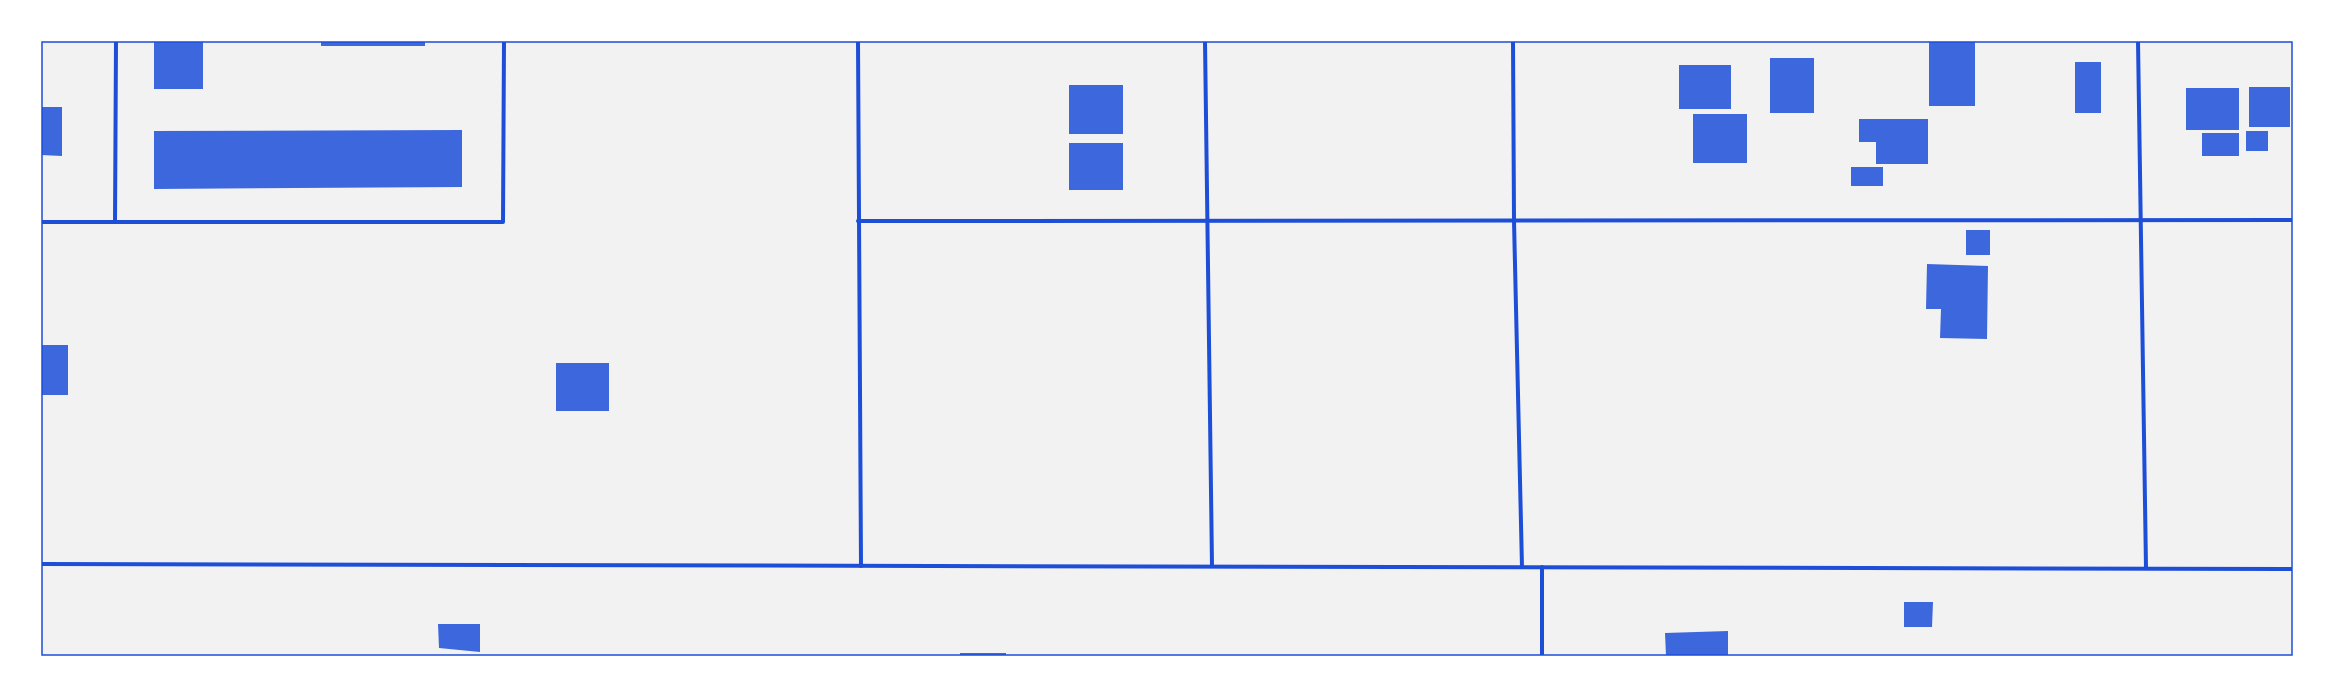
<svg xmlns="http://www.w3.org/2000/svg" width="2334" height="697" font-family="'DejaVu Sans',sans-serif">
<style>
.building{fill:#3d67dc}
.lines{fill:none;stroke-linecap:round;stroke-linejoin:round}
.minor{stroke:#1d4ed8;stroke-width:4}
.neatline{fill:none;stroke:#1d4ed8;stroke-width:1.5}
</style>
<rect width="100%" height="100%" fill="#f2f2f2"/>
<g class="building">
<rect x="154" y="41" width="49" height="48"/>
<rect x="321" y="41" width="104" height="5"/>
<rect x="1929" y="41" width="46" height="65"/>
<rect x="1770" y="58" width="44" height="55"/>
<rect x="2075" y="62" width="26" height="51"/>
<rect x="1679" y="65" width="52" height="44"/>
<rect x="1069" y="85" width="54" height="49"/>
<rect x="2249" y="87" width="41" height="40"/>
<rect x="2186" y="88" width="53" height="42"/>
<polygon points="41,107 62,107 62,156 41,155"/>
<rect x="1693" y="114" width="54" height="49"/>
<polygon points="1859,119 1928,119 1928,164 1876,164 1876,142 1859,142"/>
<polygon points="462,130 462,187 154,189 154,131"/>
<rect x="2246" y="131" width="22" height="20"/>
<rect x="2202" y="133" width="37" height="23"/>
<rect x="1069" y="143" width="54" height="47"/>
<rect x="1851" y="167" width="32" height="19"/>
<rect x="1966" y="230" width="24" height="25"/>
<polygon points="1927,264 1988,266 1987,339 1940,338 1941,309 1926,309"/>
<rect x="41" y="345" width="27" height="50"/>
<rect x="556" y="363" width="53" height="48"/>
<polygon points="1904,602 1933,602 1932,627 1904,627"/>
<polygon points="438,624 480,624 480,652 439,648"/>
<polygon points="1728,631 1728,656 1666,656 1665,633"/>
<rect x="960" y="653" width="46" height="3"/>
</g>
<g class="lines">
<g class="minor">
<polyline points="858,41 861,566"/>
<polyline points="1205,41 1212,566"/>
<polyline points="1513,41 1514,221 1522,567"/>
<polyline points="2138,41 2146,568"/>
<polyline points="858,221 2293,220"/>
<polyline points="41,222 503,222 504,41"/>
<polyline points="115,222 116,41"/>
<polyline points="41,564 2293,569"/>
<polyline points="1542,567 1542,656"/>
</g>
</g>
<rect width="2334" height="697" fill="none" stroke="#ffffff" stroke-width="84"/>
<rect x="42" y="42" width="2250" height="613" class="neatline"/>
</svg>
